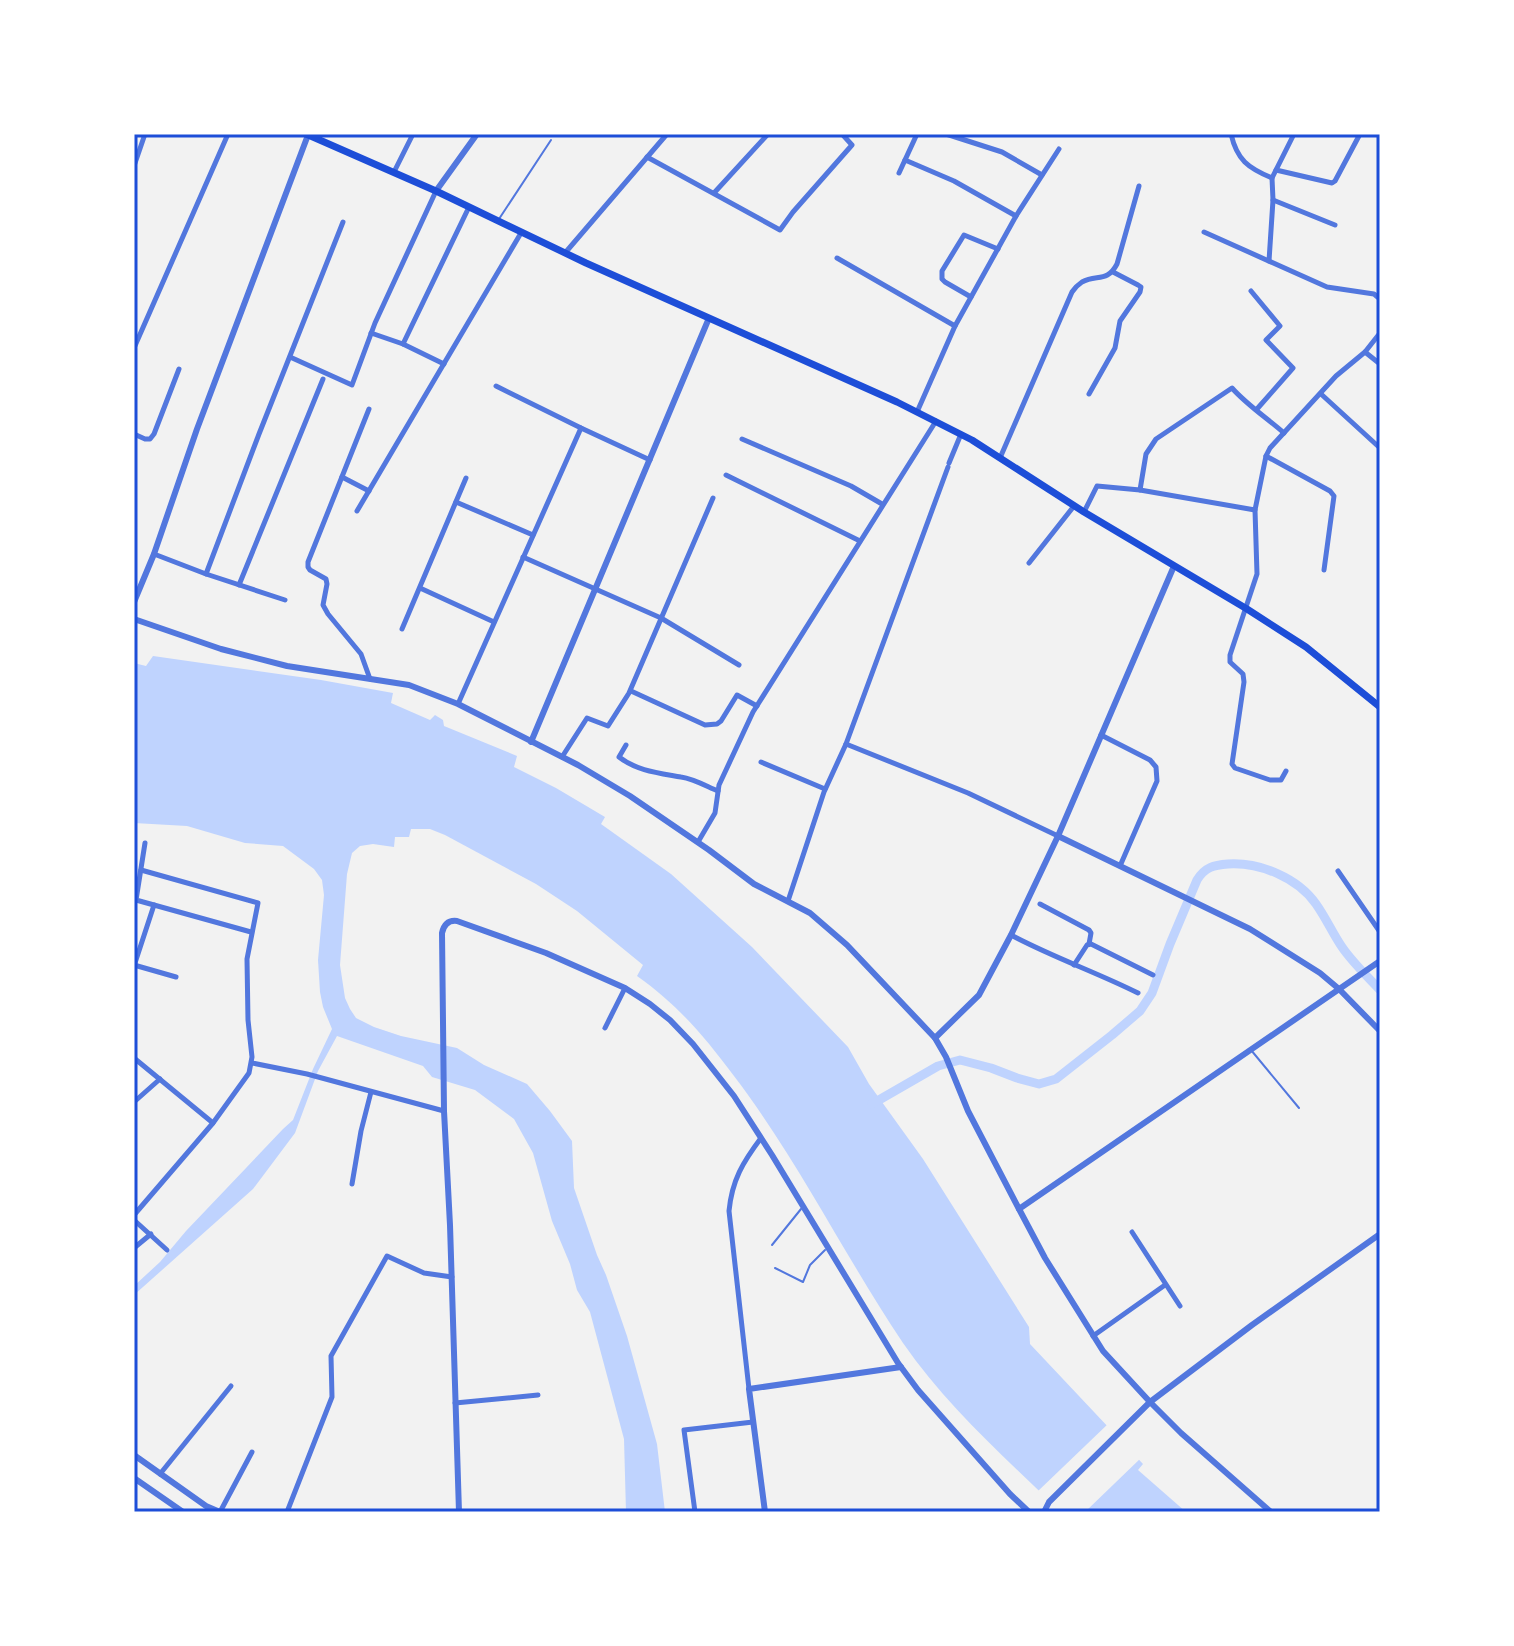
<svg xmlns="http://www.w3.org/2000/svg" width="1514" height="1646" font-family="Figtree,sans-serif">
<style>
.water{fill:#bfd3fe}
.pier{fill:#f2f2f2}
.lines{fill:none;stroke-linecap:round;stroke-linejoin:round}
.canal{stroke:#bfd3fe;stroke-width:9}
.service{stroke:#5277de;stroke-width:2}
.minor{stroke:#5277de;stroke-width:5}
.tertiary{stroke:#5277de;stroke-width:6}
.secondary{stroke:#1d4ed8;stroke-width:7}
.neatline{fill:none;stroke:#1d4ed8;stroke-width:3}
</style>
<rect width="100%" height="100%" fill="#f2f2f2"/>
<path class="water" d="M153 656 321 680 393 693 391 703 430 720 435 715 443 720 444 726 517 756 514 767 556 788 605 817 601 824 671 874 752 947 848 1047 869 1084 923 1159 1029 1327 1030 1344 1143 1464 1138 1470 1186 1512H1062L1056 1507C1003 1456 945 1404 903 1343 844 1255 798 1160 734 1076 704 1036 678 1005 637 976L643 965 577 911 536 884 445 835 430 829H411L409 837H395L394 847 373 844 360 846 352 853 347 874 340 965 345 998 350 1009 356 1018 374 1027 401 1036 457 1048 484 1065 527 1084 550 1111 572 1141 574 1188 597 1255 606 1275 627 1336 657 1444 665 1512H626L624 1439 590 1312 577 1290 570 1264 552 1221 533 1153 514 1119 475 1090 432 1077 423 1066 337 1036 318 1071 295 1133 253 1189 134 1295V1286L160 1262 186 1231 283 1129 293 1120 313 1069 332 1029 323 1007 320 992 318 960 324 895 322 880 314 869 283 846 245 843 187 826 134 823V663L146 666Z"/>
<polygon class="pier" points="1110,1422 1142,1457 1085,1512 1056,1512 1037,1492"/>
<g class="lines">
<path class="canal" d="M872 1104 938 1066 960 1060 991 1068 1017 1078 1039 1084 1056 1079 1112 1035 1140 1011 1152 993 1170 944 1197 880C1205 867 1214 865 1228 864 1260 862 1298 878 1316 904 1326 918 1333 934 1342 947 1353 963 1367 976 1380 990"/>
<g class="service">
<polyline points="499,219 551,140"/>
<polyline points="1251,1050 1299,1108"/>
<polyline points="772,1245 801,1209"/>
<polyline points="775,1268 803,1282 810,1265 825,1250"/>
</g>
<g class="minor">
<polyline points="946,134 1002,152 1042,175"/>
<path d="M1231 134C1237 160 1248 168 1272 178"/>
<polyline points="647,157 780,230 793,212 852,145 842,134"/>
<polyline points="905,160 954,181 1016,216"/>
<polyline points="134,166 145,134"/>
<polyline points="1276,170 1332,183 1335,181 1360,134"/>
<polyline points="394,172 413,134"/>
<polyline points="899,173 917,134"/>
<polyline points="714,193 768,134"/>
<polyline points="1273,200 1335,225"/>
<polyline points="1204,232 1327,287 1374,294 1380,299"/>
<polyline points="565,253 667,134"/>
<polyline points="837,258 955,326"/>
<polyline points="1269,261 1273,200 1272,178 1294,134"/>
<polyline points="1251,291 1280,326 1266,340 1293,368 1257,409"/>
<polyline points="971,297 945,282 942,279 942,271 964,235 998,249"/>
<polyline points="371,333 403,344 444,364"/>
<polyline points="403,344 469,207"/>
<polyline points="134,348 228,134"/>
<polyline points="1365,352 1380,364"/>
<polyline points="290,357 352,385 375,323 436,191"/>
<polyline points="496,386 581,428 650,460"/>
<polyline points="1089,394 1115,348 1120,321 1140,292 1141,287 1138,285 1113,272"/>
<polyline points="1321,394 1380,448"/>
<polyline points="369,409 308,562 308,567 310,570 326,579 327,584 323,605 328,614 361,654 370,679"/>
<polyline points="917,412 955,326 1016,216 1059,149"/>
<polyline points="134,434 145,439 150,439 154,434 179,369"/>
<polyline points="742,439 851,486 882,504"/>
<polyline points="1266,456 1330,491 1334,496 1324,570"/>
<path d="M1000 458 1072 292C1074 289 1079 284 1082 282 1097 274 1107 283 1117 264L1139 186"/>
<polyline points="949,463 961,434"/>
<polyline points="726,475 860,541"/>
<polyline points="342,477 369,491"/>
<path d="M1140 490 1146 454 1156 439 1232 388C1247 405 1267 418 1284 433"/>
<polyline points="456,502 533,535"/>
<polyline points="357,511 521,233"/>
<polyline points="1084,512 1097,486 1140,490 1255,510"/>
<polyline points="154,554 206,574 285,600"/>
<polyline points="523,557 661,618 739,665"/>
<polyline points="1029,563 1074,506"/>
<polyline points="206,574 259,434 343,222"/>
<polyline points="239,585 323,379"/>
<polyline points="420,588 494,622"/>
<polyline points="402,629 466,478"/>
<polyline points="631,691 705,725 717,724 721,721 737,695 757,706"/>
<polyline points="458,704 581,428"/>
<polyline points="1101,735 1150,760 1156,767 1157,781 1120,866"/>
<polyline points="846,744 968,793 1058,836"/>
<path d="M626 745 619 757C637 771 659 773 681 777 694 779 706 786 718 791"/>
<polyline points="562,757 587,718 608,726 629,693 713,498"/>
<polyline points="761,762 825,789"/>
<polyline points="1286,771 1281,780 1270,780 1235,768 1232,764 1244,682 1243,674 1230,662 1230,655 1257,574 1255,510 1266,456 1270,448 1336,376 1365,352 1380,333"/>
<polyline points="698,842 715,813 719,785 753,712 936,421"/>
<polyline points="145,843 136,900 251,932"/>
<polyline points="1338,871 1380,932"/>
<polyline points="788,901 824,792 846,744 948,467"/>
<polyline points="1040,904 1089,930 1091,933 1089,944"/>
<path d="M1011 935C1052 957 1096 972 1138 993"/>
<polyline points="134,965 176,977"/>
<polyline points="1074,965 1087,945 1091,944 1153,975"/>
<polyline points="134,966 154,905"/>
<polyline points="605,1028 625,988"/>
<polyline points="134,1058 213,1123"/>
<polyline points="252,1063 307,1074 444,1111"/>
<polyline points="134,1102 160,1079"/>
<polyline points="352,1184 361,1131 371,1092"/>
<polyline points="134,1215 213,1123 249,1073 252,1057 248,1020 247,959 258,903 141,870"/>
<polyline points="134,1220 167,1250"/>
<polyline points="1132,1232 1180,1306"/>
<polyline points="134,1248 151,1234"/>
<polyline points="1093,1336 1165,1285"/>
<path d="M749 1389 729 1211C732 1180 743 1162 761 1138"/>
<polyline points="455,1403 538,1395"/>
<polyline points="160,1474 231,1386"/>
<polyline points="220,1512 252,1452"/>
<polyline points="287,1512 332,1397 331,1356 387,1256 424,1273 452,1277"/>
<polyline points="695,1512 684,1430 753,1422"/>
</g>
<g class="tertiary">
<polyline points="436,191 477,134"/>
<polyline points="134,602 154,554 197,429 308,135"/>
<polyline points="134,619 221,649 287,666 409,685 458,704 578,765 630,796 709,850 754,884 810,913 847,945 935,1038 946,1057 968,1111 1019,1209 1045,1258 1103,1351 1150,1402 1181,1433 1271,1512"/>
<polyline points="531,742 709,318"/>
<polyline points="1058,836 1250,929 1320,973 1339,989 1380,1031"/>
<polyline points="935,1038 979,995 1011,935 1058,836 1174,566"/>
<polyline points="1019,1209 1380,961"/>
<polyline points="134,1455 206,1506 220,1512"/>
<polyline points="134,1478 183,1512"/>
<path d="M459 1512 450 1225 444 1111 442 933C444 924 449 920 457 921L546 953 625 988 650 1004 670 1020 693 1044 734 1096 772 1155 898 1363 918 1390 1010 1494 1029 1512"/>
<polyline points="765,1512 749,1389 901,1367"/>
<polyline points="1044,1512 1049,1502 1150,1402 1252,1325 1380,1234"/>
</g>
<polyline class="secondary" points="306,134 436,191 586,263 897,402 972,440 1084,512 1247,609 1306,647 1380,707"/>
</g>
<rect width="1514" height="1646" fill="none" stroke="#ffffff" stroke-width="272"/>
<rect x="136" y="136" width="1242" height="1374" class="neatline"/>
</svg>
